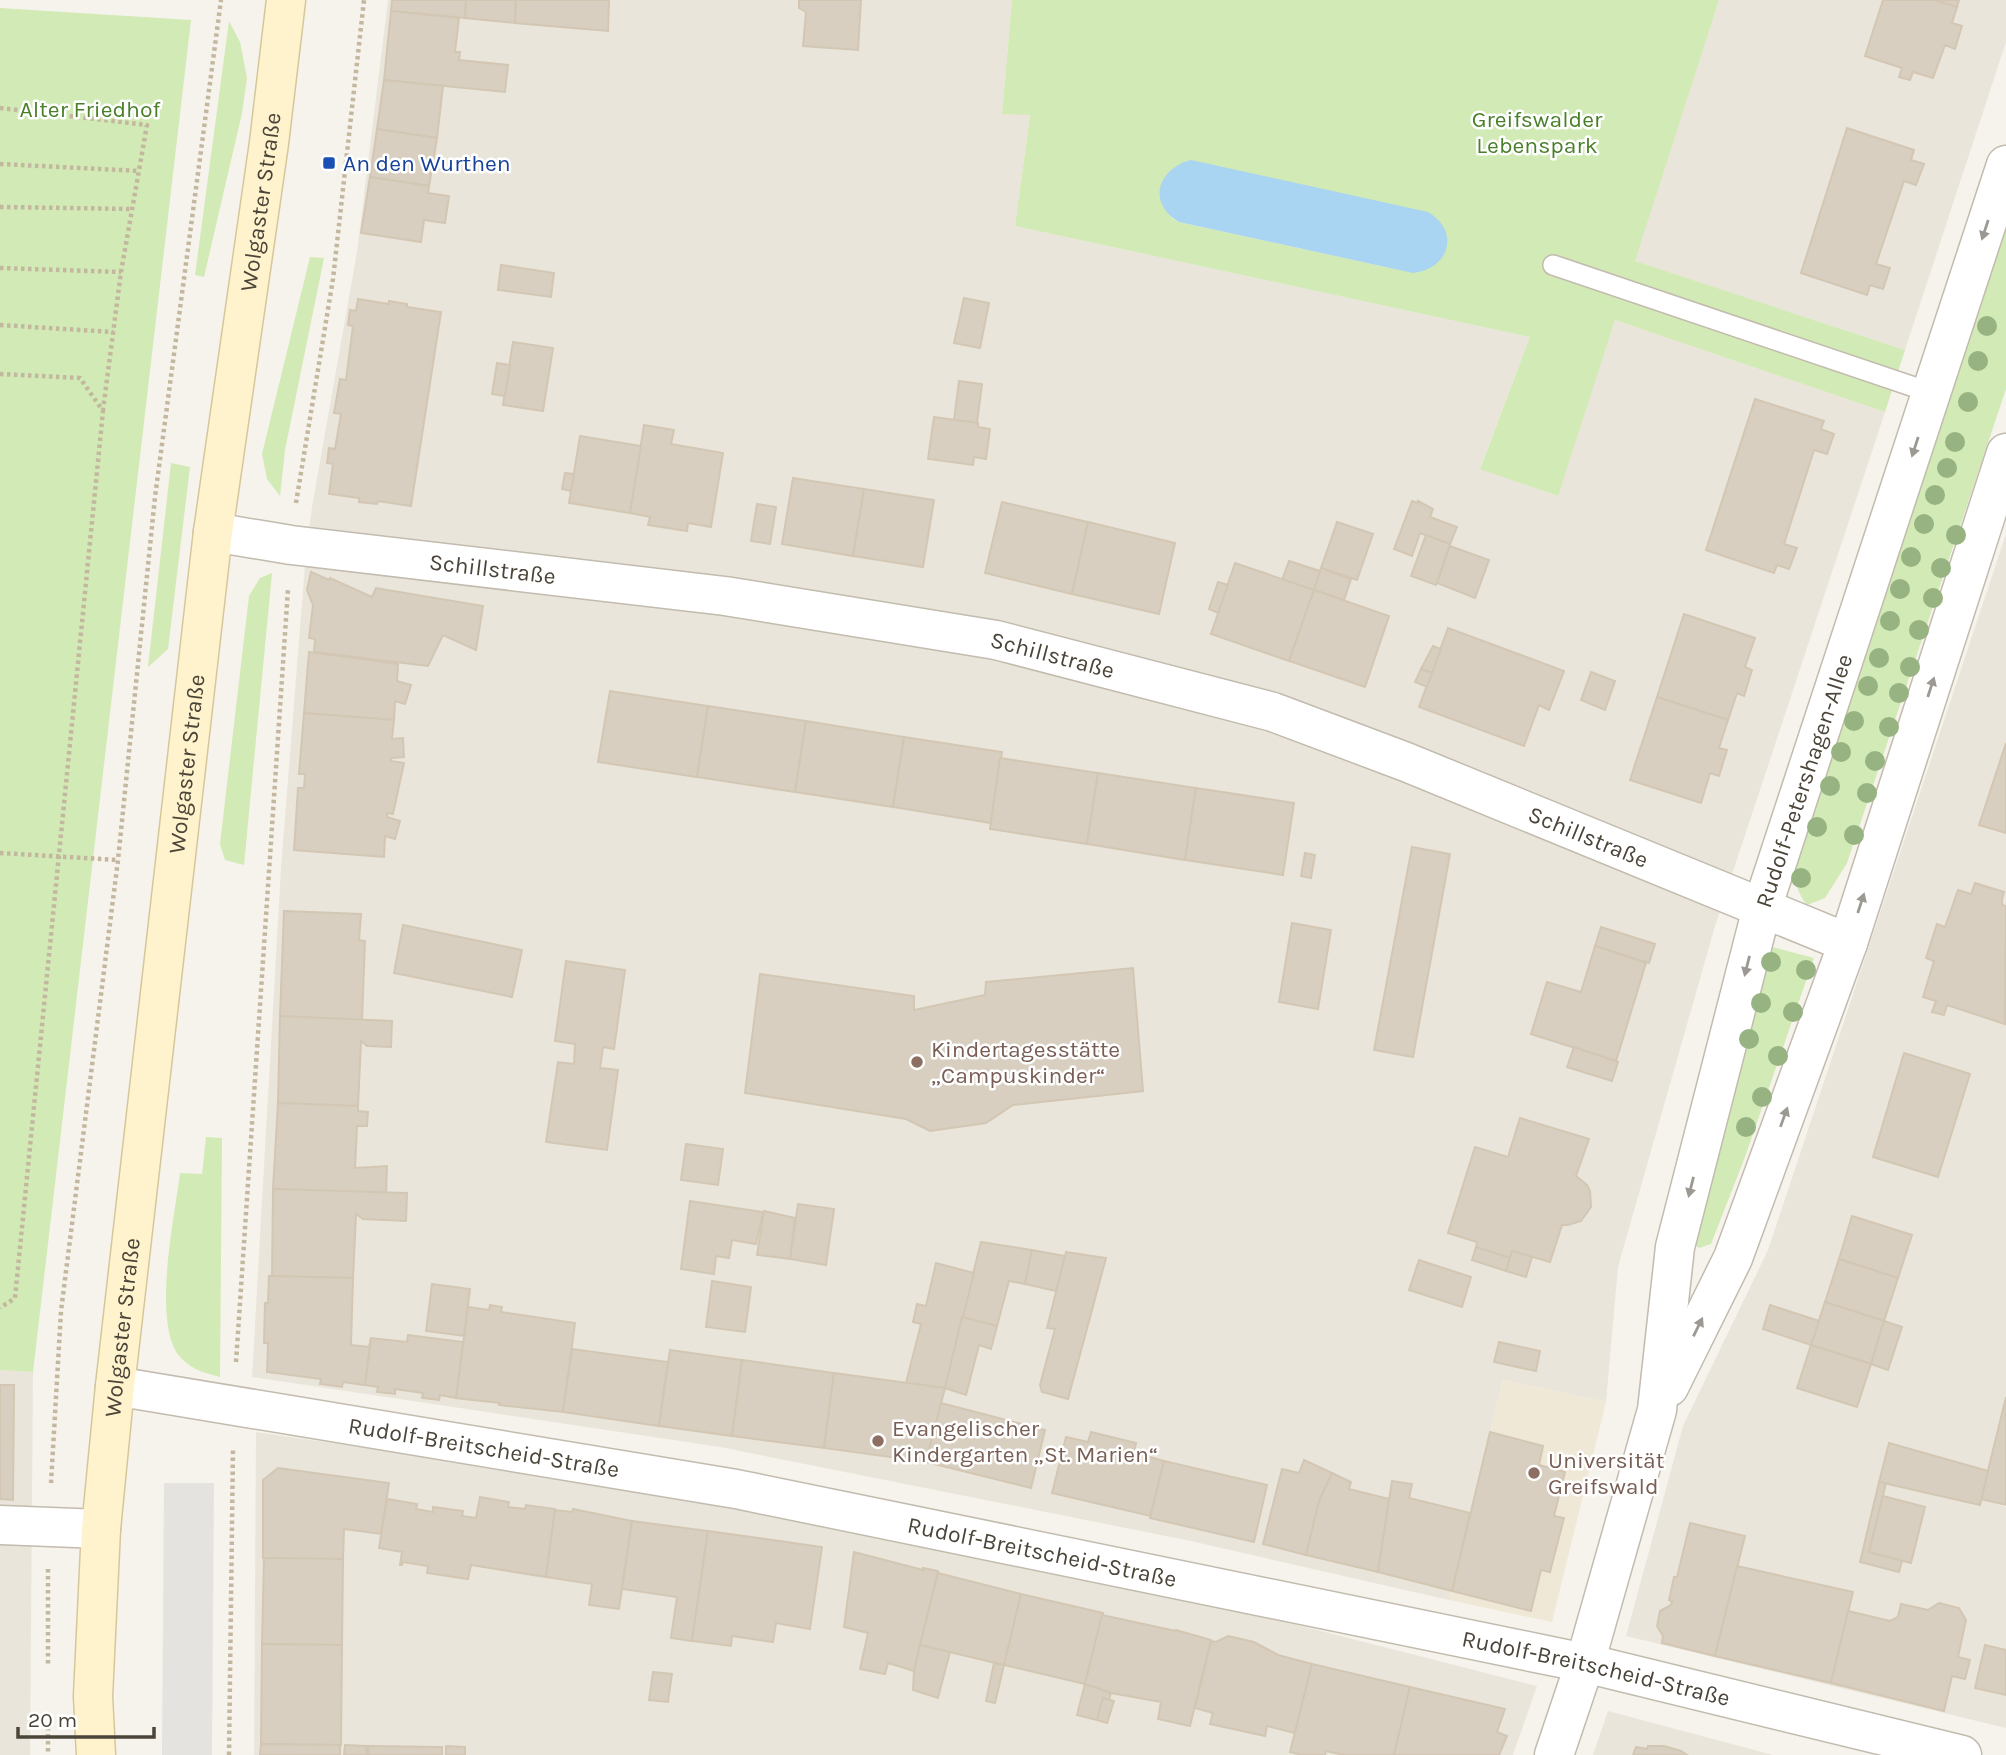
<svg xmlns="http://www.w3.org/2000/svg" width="2006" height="1755" font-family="Karla,sans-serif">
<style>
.residential{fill:#eae5da}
.education{fill:#efe8d6}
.green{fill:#d2eab5;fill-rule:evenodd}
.parking{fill:#e5e3e0}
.water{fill:#a9d4f2}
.building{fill:#d8cfc1;stroke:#d3c7b4;stroke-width:2}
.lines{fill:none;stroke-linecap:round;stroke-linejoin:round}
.lane-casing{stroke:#c2bbae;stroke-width:22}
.street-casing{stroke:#c2bbae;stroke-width:41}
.secondary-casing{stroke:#d6c79b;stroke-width:41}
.path{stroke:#c4b79f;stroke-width:4.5;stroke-dasharray:3.5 3.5;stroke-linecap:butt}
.lane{stroke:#fff;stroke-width:19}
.street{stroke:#fff;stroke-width:38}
.secondary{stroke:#fff3cd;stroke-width:38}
.tree{fill:#97b381}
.oneway{fill:#9c9892}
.transit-dot{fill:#1a4fb4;stroke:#fff;stroke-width:2.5}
.education-dot{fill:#8d6e63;stroke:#fff;stroke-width:2.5}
.labels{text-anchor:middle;stroke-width:5;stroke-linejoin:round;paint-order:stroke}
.park-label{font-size:23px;fill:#4a7f2a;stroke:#fff}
.transit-label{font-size:23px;fill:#164399;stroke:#fff;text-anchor:start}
.street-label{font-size:23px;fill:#4b4439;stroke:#fff}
.education-label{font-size:23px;fill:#785e54;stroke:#fff;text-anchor:start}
</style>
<rect width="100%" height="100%" fill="#f6f3ec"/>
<g class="residential">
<polygon points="388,0 1012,0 1002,113 1030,114 1015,226 1530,337 1480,468 1557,496 1615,320 1885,412 1715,926 1618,1267 1606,1402 1503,1380 1449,1600 1186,1540 720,1447 252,1377 281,868 305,565 312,507 357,252"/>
<polygon points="1719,0 2006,0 2006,42 1905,350 1634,261"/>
<polygon points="2006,534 2006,1395 1981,1499 2006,1507 2006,1728 1626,1636 1683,1426 1768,1250"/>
<polygon points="0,1370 33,1372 30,1755 0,1755"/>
<polygon points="256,1432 670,1492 1266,1617 1537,1686 1513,1755 254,1755"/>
<polygon points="1608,1711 1773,1755 1593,1755"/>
</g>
<polygon class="education" points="1503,1380 1606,1402 1552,1622 1449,1600"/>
<g class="green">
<path d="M1012 0H1719L1635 261 1905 350 1885 412 1615 320 1558 496 1480 469 1530 337 1015 226 1030 115 1002 114ZM1170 217 1413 273 1179 222Z"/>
<polygon points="0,8 191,20 33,1372 0,1370"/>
<polygon points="229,21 240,42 247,78 242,113 204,277 195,275"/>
<path d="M2006 222V389L1847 863 1825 898 1807 905C1795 890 1794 876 1794 857Z"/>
<polygon points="310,257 324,258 285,450 280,496 267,479 262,454"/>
<polygon points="171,463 190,467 168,649 148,667"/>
<polygon points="272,573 244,865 225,860 220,844 249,596 260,578"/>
<polygon points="1765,945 1814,958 1745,1157 1711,1244 1699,1248 1691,1241"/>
<path d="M206 1137 222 1138 220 1377C205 1373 193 1370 182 1359 150 1328 175 1216 180 1173L202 1174Z"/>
</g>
<polygon class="parking" points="164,1483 214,1483 212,1755 162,1755"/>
<path class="water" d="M1191 160 1428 212C1461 232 1449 269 1413 273L1179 222C1147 203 1157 169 1191 160Z"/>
<g class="building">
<polygon points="392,0 466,0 465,18 391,11"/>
<polygon points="466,0 516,0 515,23 465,18"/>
<polygon points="516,0 609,0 608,31 515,23"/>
<polygon points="799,0 861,0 858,50 803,46 806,12 799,8"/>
<polygon points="1883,0 1935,0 1957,7 1952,23 1962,26 1955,49 1945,45 1933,78 1913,72 1910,80 1899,77 1902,68 1865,56"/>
<polygon points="1935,0 1959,0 1957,7"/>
<polygon points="391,11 459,18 455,52 460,52 459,60 508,65 505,92 384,80"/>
<polygon points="384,80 443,86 437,138 377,129"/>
<polygon points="1847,128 1914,150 1911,160 1924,164 1916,185 1904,181 1876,264 1890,268 1883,289 1870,285 1867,295 1801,273"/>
<polygon points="377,129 437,138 429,186 370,177"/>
<polygon points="370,177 429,186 428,193 449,196 445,223 424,220 421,242 361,233"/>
<polygon points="501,265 554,273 551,297 498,290"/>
<polygon points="964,298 989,303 980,348 954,343"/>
<polygon points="358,299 389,304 389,301 407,304 407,307 441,312 411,506 378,501 377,504 359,502 359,498 329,494 333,464 327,463 329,448 335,449 341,414 334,413 340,379 346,380 353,326 348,325 350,310 356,311"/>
<polygon points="513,342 553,348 543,411 503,405"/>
<polygon points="497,363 510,365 505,396 492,394"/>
<polygon points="959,381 982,384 977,423 954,420"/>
<polygon points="1755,399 1824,421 1821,429 1834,434 1827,454 1814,450 1784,544 1797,548 1789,569 1777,565 1774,573 1706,550"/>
<polygon points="934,417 978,423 978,427 990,429 986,459 974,457 973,465 928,459"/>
<polygon points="644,425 674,430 671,444 723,453 711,527 688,523 687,531 648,525 650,517 630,513"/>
<polygon points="580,436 641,446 630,513 569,503"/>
<polygon points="565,473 574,474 571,491 562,489"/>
<polygon points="793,478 864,489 853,556 782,544"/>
<polygon points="864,489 934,500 923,567 853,556"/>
<polygon points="1412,501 1418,503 1418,501 1433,509 1430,517 1457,527 1450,544 1420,533 1412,556 1394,549"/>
<polygon points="1002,502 1088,522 1072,594 985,573"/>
<polygon points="757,504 776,507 770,544 751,541"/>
<polygon points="1088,522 1175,543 1159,614 1072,594"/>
<polygon points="1337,522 1373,534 1357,580 1321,568"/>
<polygon points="1426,535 1450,544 1436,585 1411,576"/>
<polygon points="1450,546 1489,560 1475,598 1437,583"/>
<polygon points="1289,561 1320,571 1314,590 1282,580"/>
<polygon points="1235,563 1314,590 1289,661 1211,634"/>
<polygon points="1321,568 1351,579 1344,600 1314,590"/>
<polygon points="311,572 329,580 330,578 372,597 376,588 483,606 476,650 443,635 428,666 314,652 315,639 309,638 313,605 307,590"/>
<polygon points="1218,582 1228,585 1218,613 1209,609"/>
<polygon points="1314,590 1389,616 1365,687 1289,661"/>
<polygon points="1684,614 1755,638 1745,667 1752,670 1744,696 1737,693 1728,720 1657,697"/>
<polygon points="1448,628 1564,671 1549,710 1539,705 1524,746 1419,707"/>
<polygon points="1433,646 1441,649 1432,673 1421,669"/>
<polygon points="309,652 398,664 397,681 411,685 405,704 395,701 394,720 304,713"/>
<polygon points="1421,669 1432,673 1427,687 1415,682"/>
<polygon points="1591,672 1615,681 1605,710 1581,700"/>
<polygon points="610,691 708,706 697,777 598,762"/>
<polygon points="1657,697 1728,720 1719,748 1727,750 1719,776 1710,773 1701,803 1630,780"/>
<polygon points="708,706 806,721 795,792 697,777"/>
<polygon points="304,713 394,720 392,739 403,738 404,757 391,758 391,761 404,763 393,814 387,813 387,817 400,821 395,839 385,836 384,857 294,850 298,788 304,788 305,774 299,774"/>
<polygon points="806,721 904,737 893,807 795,792"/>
<polygon points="904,737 1002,752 991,823 893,807"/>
<polygon points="2006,743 2006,833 1979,825"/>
<polygon points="1000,758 1098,773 1087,844 990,829"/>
<polygon points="1098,773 1196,788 1185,860 1087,844"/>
<polygon points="1196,788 1294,803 1283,875 1185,860"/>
<polygon points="1412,847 1450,854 1413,1057 1374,1050"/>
<polygon points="1305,853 1315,855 1311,878 1301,876"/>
<polygon points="1975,883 2004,892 2002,899 2002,905 2006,906 2005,1024 1947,1005 1944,1015 1932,1012 1936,1001 1923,997 1934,961 1926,958 1937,924 1945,927 1958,890 1971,894"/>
<polygon points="284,911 361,914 359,940 365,941 362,1020 280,1016"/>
<polygon points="1292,923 1331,930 1318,1009 1279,1002"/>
<polygon points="403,925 522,950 512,997 394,973"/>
<polygon points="1601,927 1655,944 1649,963 1595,946"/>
<polygon points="1595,946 1646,963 1616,1061 1531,1034 1547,982 1581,992"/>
<polygon points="566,961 625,970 614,1049 603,1047 600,1068 618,1070 607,1150 546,1142 558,1062 574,1064 575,1044 555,1041"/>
<polygon points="1133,968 1143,1091 1013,1105 986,1123 930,1131 906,1119 745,1093 760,974 914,996 914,1010 985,995 986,982"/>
<polygon points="280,1016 392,1021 391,1047 367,1046 361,1041 358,1106 278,1103"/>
<polygon points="1574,1047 1618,1062 1612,1081 1567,1067"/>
<polygon points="1904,1053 1970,1074 1938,1177 1873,1157"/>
<polygon points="278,1103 358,1106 358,1111 368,1112 367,1126 357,1126 355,1168 387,1166 386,1193 273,1189"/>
<polygon points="1520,1118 1589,1139 1576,1176 1587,1185 1590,1191 1591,1207 1581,1221 1568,1225 1562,1225 1550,1262 1512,1251 1510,1258 1476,1247 1477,1242 1448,1233 1475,1147 1508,1157"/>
<polygon points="686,1144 723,1149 718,1185 681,1180"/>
<polygon points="273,1189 407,1193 406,1221 363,1219 356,1214 353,1278 272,1276"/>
<polygon points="690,1201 763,1212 756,1244 732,1240 729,1258 716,1256 714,1274 681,1269"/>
<polygon points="798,1204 834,1209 826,1265 790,1259"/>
<polygon points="764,1211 795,1218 790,1259 757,1255"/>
<polygon points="1852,1216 1912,1235 1898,1278 1839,1259"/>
<polygon points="981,1242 1032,1250 1025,1284 1009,1281 997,1326 962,1317"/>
<polygon points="1476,1247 1510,1258 1506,1271 1472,1260"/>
<polygon points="1032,1250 1065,1256 1056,1291 1025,1284"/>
<polygon points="1512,1251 1532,1257 1526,1277 1506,1271"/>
<polygon points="1066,1252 1106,1258 1068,1399 1042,1392 1040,1385 1055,1329 1047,1328"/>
<polygon points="1839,1259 1898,1278 1884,1321 1825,1302"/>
<polygon points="1419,1260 1471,1277 1462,1307 1409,1290"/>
<polygon points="936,1263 974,1273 945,1388 906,1383 921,1324 913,1322 917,1304 926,1306"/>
<polygon points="269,1276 353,1278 351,1345 369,1347 371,1338 365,1385 343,1382 342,1387 320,1384 321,1379 267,1372 268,1343 264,1343 265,1303 268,1303"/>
<polygon points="712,1281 751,1287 745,1332 706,1327"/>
<polygon points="432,1284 470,1289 464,1336 426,1331"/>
<polygon points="1825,1302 1884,1321 1871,1364 1811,1345"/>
<polygon points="490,1305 502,1307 501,1312 575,1323 563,1412 499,1405 500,1403 456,1398 468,1307 489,1310"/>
<polygon points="1770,1305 1819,1321 1811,1345 1763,1329"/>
<polygon points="962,1317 997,1326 991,1349 979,1345 966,1395 945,1388"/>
<polygon points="1884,1321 1902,1327 1888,1370 1871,1364"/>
<polygon points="408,1335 463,1342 456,1398 440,1395 439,1400 422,1398 423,1393 395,1389 395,1394 377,1392 378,1387 365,1385 371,1338 407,1342"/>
<polygon points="1499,1342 1540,1351 1536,1371 1494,1362"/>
<polygon points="1811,1345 1871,1364 1857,1407 1797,1388"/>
<polygon points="572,1349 668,1362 659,1426 563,1412"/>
<polygon points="670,1350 742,1360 732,1436 659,1426"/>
<polygon points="742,1360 834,1373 824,1448 732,1436"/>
<polygon points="834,1373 945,1388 926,1462 824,1448"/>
<polygon points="0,1385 14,1385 13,1500 0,1499"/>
<polygon points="2006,1397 2006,1505 1981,1499"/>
<polygon points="941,1403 1045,1430 1031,1488 926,1462"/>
<polygon points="1091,1432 1136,1443 1134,1453 1164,1461 1151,1516 1052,1493 1066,1437 1088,1442"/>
<polygon points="1490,1432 1543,1446 1539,1465 1565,1472 1554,1516 1564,1518 1550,1572 1541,1570 1531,1611 1452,1591"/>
<polygon points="1889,1443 1988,1471 1980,1505 1879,1482"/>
<polygon points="1304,1460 1332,1473 1319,1501 1306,1555 1263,1544 1282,1469 1299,1473"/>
<polygon points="1164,1461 1267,1485 1254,1542 1150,1518"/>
<polygon points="278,1468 389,1483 381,1534 344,1529 343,1559 263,1558 263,1480"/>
<polygon points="1332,1473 1351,1482 1349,1489 1389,1499 1378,1572 1306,1555 1319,1501"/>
<polygon points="1392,1481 1412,1484 1409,1498 1470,1513 1452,1591 1378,1572"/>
<polygon points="1879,1482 1886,1483 1869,1552 1902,1561 1899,1572 1860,1562"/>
<polygon points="1883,1496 1925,1507 1911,1563 1869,1552"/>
<polygon points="480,1497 509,1502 508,1507 525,1509 526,1505 555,1509 546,1577 471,1565 468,1579 427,1573 428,1566 403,1562 402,1565 400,1565 402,1552 379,1548 387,1499 417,1504 416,1509 433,1512 433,1507 463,1511 462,1516 476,1518"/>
<polygon points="573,1509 632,1521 619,1609 589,1605 592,1584 546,1577 555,1510 572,1512"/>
<polygon points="632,1521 708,1531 692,1641 671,1638 677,1597 622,1589"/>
<polygon points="1690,1523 1745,1536 1715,1656 1662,1643 1663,1636 1657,1626 1660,1611 1671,1605 1672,1601 1669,1600 1674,1577 1677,1577"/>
<polygon points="708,1531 822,1547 810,1629 776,1623 773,1642 732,1636 731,1646 692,1641"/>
<polygon points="854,1552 923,1570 923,1568 938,1571 914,1671 888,1663 885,1674 860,1669 868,1633 844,1627"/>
<polygon points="264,1558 343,1559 342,1645 262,1644"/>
<polygon points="1737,1566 1853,1592 1831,1683 1715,1656"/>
<polygon points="938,1573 1021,1594 1004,1665 920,1645"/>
<polygon points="1021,1594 1103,1613 1085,1684 1004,1665"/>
<polygon points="1939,1603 1959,1608 1966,1620 1958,1657 1970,1660 1965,1679 1952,1676 1944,1711 1831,1683 1848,1611 1890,1621 1898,1617 1901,1604 1928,1610"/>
<polygon points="1102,1615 1176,1631 1176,1630 1211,1640 1190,1726 1158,1719 1161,1702 1111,1693 1085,1684"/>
<polygon points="1228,1636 1254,1642 1278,1655 1312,1664 1295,1733 1267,1726 1265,1736 1210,1724 1213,1713 1195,1708 1211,1641 1216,1642"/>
<polygon points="262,1644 342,1645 341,1745 261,1744"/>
<polygon points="920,1645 950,1652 938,1698 913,1690 914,1671"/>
<polygon points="1985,1645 2006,1650 2006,1695 1975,1688"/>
<polygon points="994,1663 1004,1665 995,1703 986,1701"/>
<polygon points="1312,1664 1410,1687 1394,1755 1344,1755 1326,1751 1325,1755 1302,1755 1290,1752"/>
<polygon points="653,1672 672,1674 668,1702 649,1700"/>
<polygon points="1085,1684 1111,1693 1109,1700 1103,1698 1097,1720 1077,1715"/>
<polygon points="1410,1687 1505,1709 1497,1732 1507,1736 1499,1755 1394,1755"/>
<polygon points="1103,1698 1114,1701 1107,1723 1097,1720"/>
<polygon points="261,1744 340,1745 340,1755 260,1755"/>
<polygon points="345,1745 366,1746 366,1755 344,1755"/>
<polygon points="368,1746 442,1747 442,1755 368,1755"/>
<polygon points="446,1746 465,1747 465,1755 446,1755"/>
<polygon points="1648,1746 1664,1746 1681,1751 1687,1755 1633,1755 1636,1747 1647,1749"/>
</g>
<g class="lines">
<g class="lane-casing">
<polyline id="lane" points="1553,265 1932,393"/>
</g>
<g class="street-casing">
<g id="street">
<path id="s1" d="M213 532 291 545 725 596 996 640 1273 712 1406 762 1848 943"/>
<path id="s2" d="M115 1386 736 1489 1585 1663 1962 1755"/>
<polyline points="1669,1387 1733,1258 1848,943 2006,453"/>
<polyline points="0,1525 101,1529"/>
<path id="s3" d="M1554 1755 1585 1663 1657 1410 1675 1247 1762 908 2006 165"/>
</g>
</g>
<g class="secondary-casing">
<g id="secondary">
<path id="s4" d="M96 1755 93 1696 101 1529 115 1386 213 532 269 143 286 0"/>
</g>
</g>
<g class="path">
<polyline points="0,108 147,125 121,272 103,410"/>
<polyline points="0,164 140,171"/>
<polyline points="0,207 133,209"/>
<polyline points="0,268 121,272"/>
<polyline points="0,325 113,332"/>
<polyline points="0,374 80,378 103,411 15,1298 0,1308"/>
<polyline points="296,503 333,279 364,0"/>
<polyline points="0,853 118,860"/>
<polyline points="236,1362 288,589"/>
<polyline points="51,1483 61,1311 118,860 155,497 221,0"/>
<polyline points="48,1569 48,1665"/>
<polyline points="48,1727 48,1755"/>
<polyline points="229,1755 233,1448"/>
</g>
<use href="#lane" class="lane"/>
<use href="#street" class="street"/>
<use href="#secondary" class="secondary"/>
</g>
<g class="tree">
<circle cx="1987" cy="326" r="10"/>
<circle cx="1978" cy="361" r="10"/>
<circle cx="1968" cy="402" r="10"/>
<circle cx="1955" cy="442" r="10"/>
<circle cx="1947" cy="468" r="10"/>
<circle cx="1935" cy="495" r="10"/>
<circle cx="1924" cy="524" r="10"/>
<circle cx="1956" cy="535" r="10"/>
<circle cx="1911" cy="557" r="10"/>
<circle cx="1941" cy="568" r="10"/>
<circle cx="1900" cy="589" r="10"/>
<circle cx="1933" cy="598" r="10"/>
<circle cx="1890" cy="621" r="10"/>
<circle cx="1919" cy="630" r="10"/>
<circle cx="1879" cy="658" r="10"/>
<circle cx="1910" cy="667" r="10"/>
<circle cx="1868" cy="686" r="10"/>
<circle cx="1899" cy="693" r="10"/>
<circle cx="1854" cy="721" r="10"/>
<circle cx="1889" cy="727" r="10"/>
<circle cx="1841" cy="752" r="10"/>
<circle cx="1875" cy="761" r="10"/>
<circle cx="1830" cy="786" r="10"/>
<circle cx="1867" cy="793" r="10"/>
<circle cx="1817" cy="827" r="10"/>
<circle cx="1854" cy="835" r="10"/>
<circle cx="1801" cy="878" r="10"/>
<circle cx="1771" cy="962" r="10"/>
<circle cx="1806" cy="970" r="10"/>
<circle cx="1761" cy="1003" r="10"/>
<circle cx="1793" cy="1012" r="10"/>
<circle cx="1749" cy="1039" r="10"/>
<circle cx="1778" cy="1056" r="10"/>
<circle cx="1762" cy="1097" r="10"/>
<circle cx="1746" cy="1127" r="10"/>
</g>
<defs><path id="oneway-solid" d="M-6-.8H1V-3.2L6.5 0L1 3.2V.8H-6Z" transform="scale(1.75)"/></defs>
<g class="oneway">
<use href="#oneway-solid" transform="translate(1985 230) rotate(108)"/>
<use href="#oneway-solid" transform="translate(1915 447) rotate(108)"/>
<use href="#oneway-solid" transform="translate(1931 687) rotate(-72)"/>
<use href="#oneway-solid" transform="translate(1861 903) rotate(-72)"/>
<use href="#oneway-solid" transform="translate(1747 966) rotate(104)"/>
<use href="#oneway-solid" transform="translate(1784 1117) rotate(-70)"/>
<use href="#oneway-solid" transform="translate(1691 1187) rotate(104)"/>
<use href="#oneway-solid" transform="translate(1698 1327) rotate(-64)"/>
</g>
<rect class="transit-dot" x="322" y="156" width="14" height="14" rx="3.5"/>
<g class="education-dot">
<circle cx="917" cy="1062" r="7"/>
<circle cx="878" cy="1441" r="7"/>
<circle cx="1534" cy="1473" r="7"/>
</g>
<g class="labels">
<g class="park-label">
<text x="90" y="117">Alter Friedhof</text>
<text x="1537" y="127">Greifswalder<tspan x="1537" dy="26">Lebenspark</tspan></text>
</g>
<g class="transit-label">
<text x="343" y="171">An den Wurthen</text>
</g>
<g class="street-label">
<text dy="8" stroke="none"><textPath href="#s4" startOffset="1563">Wolgaster Straße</textPath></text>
<text dy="8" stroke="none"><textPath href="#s1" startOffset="282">Schillstraße</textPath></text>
<text dy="8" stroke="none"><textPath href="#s1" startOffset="849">Schillstraße</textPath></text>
<text dy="8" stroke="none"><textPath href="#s4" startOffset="996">Wolgaster Straße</textPath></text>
<text dy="8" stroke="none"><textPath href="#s3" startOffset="1008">Rudolf-Petershagen-Allee</textPath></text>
<text dy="8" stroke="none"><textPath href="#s1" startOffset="1416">Schillstraße</textPath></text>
<text dy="8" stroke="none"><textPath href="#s4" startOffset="429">Wolgaster Straße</textPath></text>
<text dy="8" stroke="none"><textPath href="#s2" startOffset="374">Rudolf-Breitscheid-Straße</textPath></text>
<text dy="8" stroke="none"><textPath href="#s2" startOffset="942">Rudolf-Breitscheid-Straße</textPath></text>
<text dy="8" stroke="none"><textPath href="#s2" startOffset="1508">Rudolf-Breitscheid-Straße</textPath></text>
</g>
<g class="education-label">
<text x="931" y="1057">Kindertagesstätte<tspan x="931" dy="26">„Campuskinder“</tspan></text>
<text x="892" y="1436">Evangelischer<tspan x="892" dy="26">Kindergarten „St. Marien“</tspan></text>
<text x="1548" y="1468">Universität<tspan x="1548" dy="26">Greifswald</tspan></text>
</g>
</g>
<path d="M18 1727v10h136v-10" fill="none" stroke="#4b4439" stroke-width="3.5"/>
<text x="28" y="1727" font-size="21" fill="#4b4439" stroke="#ffffff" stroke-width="5" paint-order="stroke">20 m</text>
</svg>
